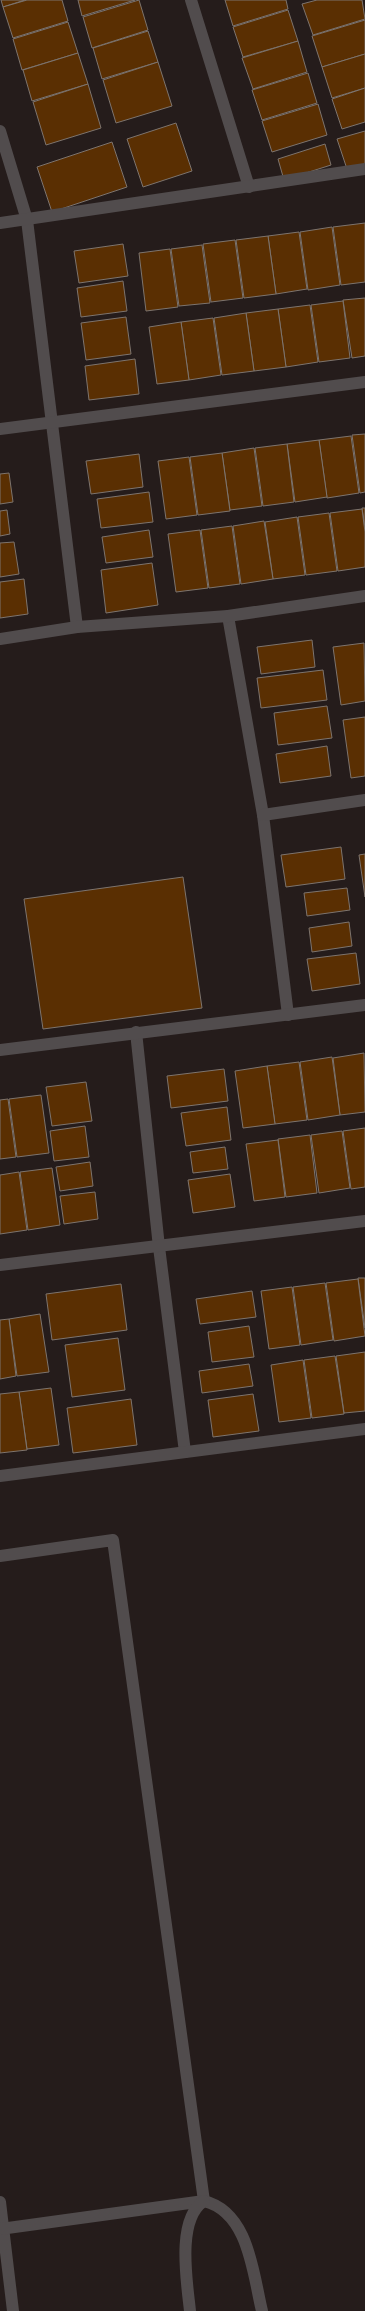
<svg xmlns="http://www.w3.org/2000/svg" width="365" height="2311" font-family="'Fira Sans',sans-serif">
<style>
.building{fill:#5a2f02;stroke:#7d746e}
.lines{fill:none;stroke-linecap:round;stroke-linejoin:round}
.minor{stroke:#514c4d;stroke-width:12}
</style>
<rect width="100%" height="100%" fill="#251c1b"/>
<g class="building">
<polygon points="1,0 25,0 3,7"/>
<polygon points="27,0 62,0 68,21 13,38 3,7"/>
<polygon points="78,0 135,0 82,16"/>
<polygon points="139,0 148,30 92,48 83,17"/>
<polygon points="225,0 286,0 288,9 233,26"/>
<polygon points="317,0 362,0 365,19 313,35 302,4"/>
<polygon points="288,10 298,41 243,57 233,27"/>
<polygon points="365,20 365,54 322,67 312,36"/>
<polygon points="68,22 78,53 22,70 13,39"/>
<polygon points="148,31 158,62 102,79 93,48"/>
<polygon points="298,41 307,72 253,89 242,58"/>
<polygon points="78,53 88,84 32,101 23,70"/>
<polygon points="365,54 365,88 332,98 322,67"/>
<polygon points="158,62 172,106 116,123 103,80"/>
<polygon points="308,73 317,103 262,120 252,90"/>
<polygon points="88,84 101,128 46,145 33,102"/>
<polygon points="365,88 365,122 342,129 332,99"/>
<polygon points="318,104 327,135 272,152 262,121"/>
<polygon points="176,123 192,171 143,187 127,139"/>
<polygon points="365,131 365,164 347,169 337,139"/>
<polygon points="112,142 127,187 52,212 37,167"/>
<polygon points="325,144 331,165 284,180 278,159"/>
<polygon points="365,223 365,282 341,285 333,227"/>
<polygon points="332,227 340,285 308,290 300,232"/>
<polygon points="299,232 307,289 276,294 268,236"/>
<polygon points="268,236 276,294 244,298 236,240"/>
<polygon points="235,240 243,298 211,302 203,244"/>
<polygon points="123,244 128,276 79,283 74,251"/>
<polygon points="202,245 210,303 179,306 171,249"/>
<polygon points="170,249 178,307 146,311 139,253"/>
<polygon points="123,281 127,311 81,317 77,288"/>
<polygon points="365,298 365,356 352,358 343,300"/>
<polygon points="343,301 350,358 319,362 311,305"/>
<polygon points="310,305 318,362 286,367 278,309"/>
<polygon points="278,309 286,367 254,371 246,313"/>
<polygon points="246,313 254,371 222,375 214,318"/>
<polygon points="126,317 131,354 86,360 81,323"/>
<polygon points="213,318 221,375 189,380 181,322"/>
<polygon points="181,322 189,380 157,384 149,327"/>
<polygon points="135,359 139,394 89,400 85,366"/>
<polygon points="365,434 365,492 360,493 352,435"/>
<polygon points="351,436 359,493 327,498 319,440"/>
<polygon points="319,440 327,497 295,502 287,444"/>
<polygon points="287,444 294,502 263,506 255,448"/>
<polygon points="254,448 262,506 230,510 222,453"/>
<polygon points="222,453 230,511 198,515 190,457"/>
<polygon points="139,454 143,487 91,494 86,461"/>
<polygon points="189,457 197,515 166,519 158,461"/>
<polygon points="9,473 13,502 0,504 0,474"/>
<polygon points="149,492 153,522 101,528 97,499"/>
<polygon points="362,508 365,508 365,528"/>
<polygon points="362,509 365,532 365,567 338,571 330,513"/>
<polygon points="7,510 10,534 0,536 0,511"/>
<polygon points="329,513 337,571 306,575 298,517"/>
<polygon points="297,517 305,575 273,579 265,522"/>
<polygon points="264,521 273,579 241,584 233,526"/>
<polygon points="232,526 240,584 209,588 201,530"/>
<polygon points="149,530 153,557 106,563 102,537"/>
<polygon points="200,530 208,588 176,592 168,534"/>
<polygon points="14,542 19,574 0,577 0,543"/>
<polygon points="152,563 158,605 106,613 101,570"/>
<polygon points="24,579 28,614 0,618 0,582"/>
<polygon points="312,640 315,667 261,674 257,647"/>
<polygon points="364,643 365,701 341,705 333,647"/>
<polygon points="323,670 327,700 261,708 257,678"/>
<polygon points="327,706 332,738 278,745 274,713"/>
<polygon points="365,717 365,776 351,778 343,720"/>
<polygon points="327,746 331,776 280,783 276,754"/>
<polygon points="341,847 345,879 286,887 281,855"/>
<polygon points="365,854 365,897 359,855"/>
<polygon points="183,877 202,1008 43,1029 24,899"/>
<polygon points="347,888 350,910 307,916 304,893"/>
<polygon points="349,922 352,946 312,952 309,928"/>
<polygon points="356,953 360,984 312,991 307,959"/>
<polygon points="364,1053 365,1112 340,1115 333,1058"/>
<polygon points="332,1057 340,1115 308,1120 300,1062"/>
<polygon points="299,1062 307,1120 275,1124 267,1066"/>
<polygon points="267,1066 275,1124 243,1128 235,1071"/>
<polygon points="224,1069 228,1101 171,1108 167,1076"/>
<polygon points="86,1082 92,1121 52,1126 46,1087"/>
<polygon points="41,1095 49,1153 17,1157 9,1099"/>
<polygon points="8,1099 16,1157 0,1159 0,1100"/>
<polygon points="227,1107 231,1140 186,1146 181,1113"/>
<polygon points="85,1126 89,1157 54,1161 50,1131"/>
<polygon points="365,1128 365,1187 351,1189 343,1131"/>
<polygon points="342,1131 350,1188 319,1193 311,1135"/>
<polygon points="310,1135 317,1193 286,1197 278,1139"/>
<polygon points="278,1140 285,1197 254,1201 246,1144"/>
<polygon points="225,1147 228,1169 193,1173 190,1152"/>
<polygon points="90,1162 93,1186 60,1191 56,1167"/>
<polygon points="52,1168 60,1225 28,1230 20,1172"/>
<polygon points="19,1172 27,1230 0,1234 0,1175"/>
<polygon points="230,1174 235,1207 193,1213 188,1180"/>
<polygon points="95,1192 98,1219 64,1224 60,1196"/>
<polygon points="358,1278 365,1278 365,1328"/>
<polygon points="358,1279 365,1336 334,1341 326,1283"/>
<polygon points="325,1283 333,1340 301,1345 293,1287"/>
<polygon points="121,1284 127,1330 52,1340 46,1294"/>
<polygon points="292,1287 300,1345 269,1349 261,1291"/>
<polygon points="252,1291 256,1317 200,1324 196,1299"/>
<polygon points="40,1314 49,1372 17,1376 9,1319"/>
<polygon points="9,1319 16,1376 0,1379 0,1320"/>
<polygon points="249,1326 254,1357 212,1362 208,1332"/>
<polygon points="118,1338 125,1390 72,1397 65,1345"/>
<polygon points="365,1352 365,1411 344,1413 336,1356"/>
<polygon points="335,1356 344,1414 312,1418 304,1360"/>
<polygon points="303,1360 311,1418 279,1422 271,1365"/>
<polygon points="249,1364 253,1386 202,1393 199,1371"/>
<polygon points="51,1388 59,1445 27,1449 19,1392"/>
<polygon points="19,1392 27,1450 0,1453 0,1394"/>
<polygon points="253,1394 259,1431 213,1437 208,1400"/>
<polygon points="131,1399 137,1445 73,1453 67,1408"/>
</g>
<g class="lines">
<g class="minor">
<polyline points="191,0 249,187"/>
<polyline points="0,131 27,220 77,627"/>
<polyline points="0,223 365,169"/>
<polyline points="0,429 365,382"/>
<polyline points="228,616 263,815 288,1015"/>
<polyline points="0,639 77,627 228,616 365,596"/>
<polyline points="263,815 365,800"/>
<polyline points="136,1032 159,1247 185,1452"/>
<polyline points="0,1050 365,1005"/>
<polyline points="0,1265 365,1221"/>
<polyline points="0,1476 365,1429"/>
<polyline points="0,1556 113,1540 204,2201"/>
<polyline points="0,2202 13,2311"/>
<path d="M0 2229 204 2201C249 2212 253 2274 262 2311"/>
<path d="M190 2311C187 2282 176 2219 204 2201"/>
</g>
</g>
</svg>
